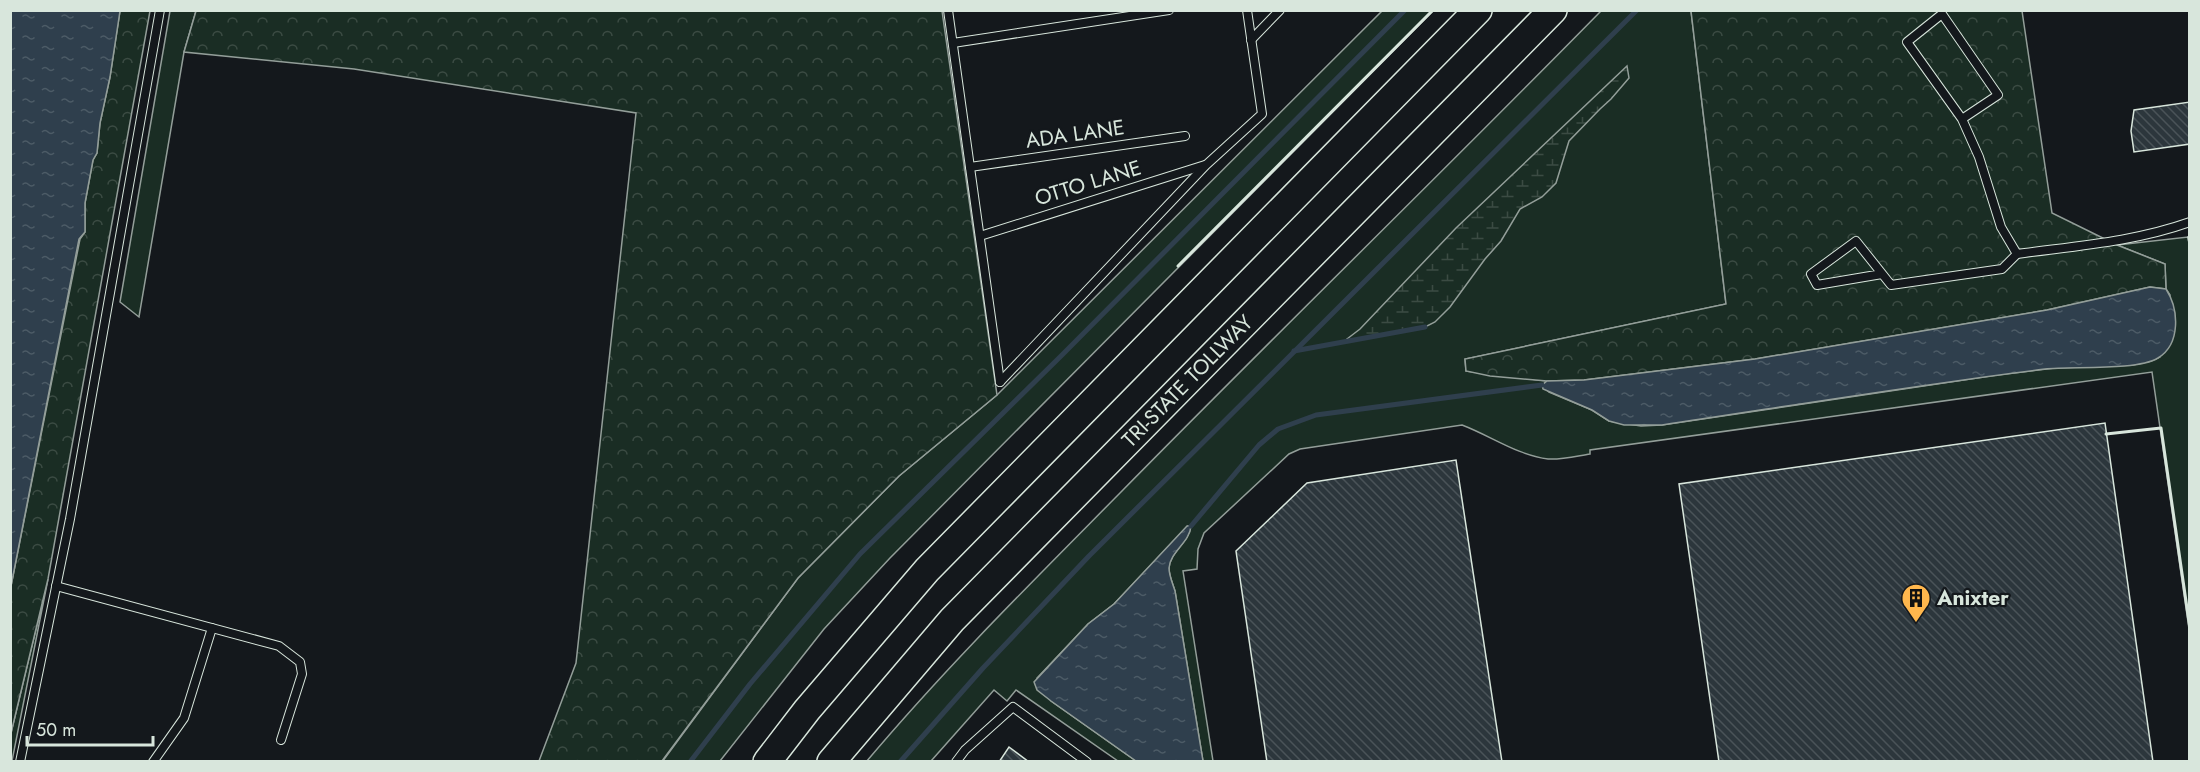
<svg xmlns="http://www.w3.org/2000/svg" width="2200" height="772" font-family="Jost,sans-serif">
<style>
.green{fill:#1a2d24;stroke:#939e99;stroke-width:1.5}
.forest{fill:url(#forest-crowns);stroke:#939e99;stroke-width:1.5}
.wetland{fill:url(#wetland-marsh);stroke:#939e99;stroke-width:1.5}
.water{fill:url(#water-ripples);stroke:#939e99;stroke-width:1.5}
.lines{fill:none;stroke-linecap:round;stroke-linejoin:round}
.stream{stroke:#2f3f4d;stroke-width:5}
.building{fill:url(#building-back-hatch);stroke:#d8e6dc;stroke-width:1.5}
.service-casing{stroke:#d8e6dc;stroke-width:10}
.motorway-casing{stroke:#d8e6dc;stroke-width:30}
.service{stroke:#14181c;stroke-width:8}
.motorway{stroke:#14181c;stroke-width:27}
.fence{stroke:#d8e6dc;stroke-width:1.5;stroke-dasharray:8 3;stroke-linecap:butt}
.wall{stroke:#d8e6dc;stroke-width:3}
.labels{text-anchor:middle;stroke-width:4.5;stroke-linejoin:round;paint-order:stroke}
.street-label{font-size:21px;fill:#d8e6dc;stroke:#14181c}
.poi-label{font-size:21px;font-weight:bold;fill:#d8e6dc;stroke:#14181c;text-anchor:start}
</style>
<defs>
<pattern id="forest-crowns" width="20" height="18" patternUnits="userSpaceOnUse" patternTransform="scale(1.5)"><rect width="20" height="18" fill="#1a2d24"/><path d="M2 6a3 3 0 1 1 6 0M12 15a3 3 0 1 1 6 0" fill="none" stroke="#3b4b43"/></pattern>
<pattern id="wetland-marsh" width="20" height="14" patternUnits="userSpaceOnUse" patternTransform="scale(1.5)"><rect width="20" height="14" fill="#1a2d24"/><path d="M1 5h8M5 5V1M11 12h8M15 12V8" fill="none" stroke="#3b4b43"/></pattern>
<pattern id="water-ripples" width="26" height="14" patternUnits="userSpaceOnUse" patternTransform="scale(1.5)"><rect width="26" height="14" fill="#2f3f4d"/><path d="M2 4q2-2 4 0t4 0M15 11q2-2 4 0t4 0" fill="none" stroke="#4c5b66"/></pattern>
<pattern id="building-back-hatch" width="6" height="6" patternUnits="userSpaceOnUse" patternTransform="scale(1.5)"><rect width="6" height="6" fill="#2c363c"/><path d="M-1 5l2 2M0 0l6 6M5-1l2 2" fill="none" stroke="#4a5358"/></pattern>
</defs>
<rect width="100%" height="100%" fill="#14181c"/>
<g class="green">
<polygon points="170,11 196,11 184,52 139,317 120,302"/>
<polygon points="1382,11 1433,11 890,558 824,629 720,761 662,762 798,578 899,476 997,395"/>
<path d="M1601 11H1691L1726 304 1465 359 1466 371 1547 381 1542 385 1549 392 1592 410 1609 421 1641 426 1662 425 1997 375 2055 368 2133 365 2151 361 2160 357 2170 295 2166 289 2165 264 2117 245 2188 237 2190 250 2189 629 2152 372 1590 450V454C1577 456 1561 460 1548 459 1517 455 1491 436 1462 425L1300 449 1289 454 1204 533 1198 549 1197 569 1183 571 1213 761H1203L1175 591C1173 584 1169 576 1169 568 1170 552 1189 542 1191 526H1188L1114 604 1088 624 1037 678 1051 701 1136 761H1118L1016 690 1007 701 994 690 931 761 866 762C946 667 1033 581 1120 493 1279 331 1442 173 1601 11Z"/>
<polygon points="48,579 12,761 11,762 11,733"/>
</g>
<g class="forest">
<polygon points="120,11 150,11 48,579 11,733 11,586 80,239 85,232 85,203 93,160 97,153 100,123 110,77"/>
<polygon points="196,11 942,11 997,395 899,476 798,578 662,761 539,761 576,663 636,113 354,69 184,52"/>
<polygon points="1691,11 2022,11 2052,213 2117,245 2165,264 2166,289 2150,287 2047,310 1755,359 1584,380 1547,381 1490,376 1466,371 1465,359 1726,304"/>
</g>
<polygon class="wetland" points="1627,66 1629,78 1611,99 1600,109 1569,141 1556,183 1542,197 1520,209 1501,241 1485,259 1450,307 1435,322 1425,327 1343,342 1360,329 1456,228"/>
<g class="water">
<polygon points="11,10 120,11 110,77 100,123 97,153 93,160 85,203 85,232 79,239 11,586"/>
<path d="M2150 287 2166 289C2179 309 2181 344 2158 358 2137 371 2073 366 2045 369 1917 385 1789 406 1662 425H1624L1609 421 1592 410 1543 389 1542 385 1547 381 1584 380 1755 359 2047 310Z"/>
<path d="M1187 526H1191C1190 542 1170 552 1169 568 1169 576 1173 584 1175 591L1203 761H1136L1051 701 1037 690 1034 682 1088 624 1114 604Z"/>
</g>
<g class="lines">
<g class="stream">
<polyline points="1294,351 1425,327"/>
<polyline points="1191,526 1259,445 1278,429 1316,415 1542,385"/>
<polyline points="690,762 750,684 860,554 1061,356 1405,10"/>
<polyline points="900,762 983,668 1089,556 1637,10"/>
</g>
</g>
<g class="building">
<polygon points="2190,102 2190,144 2134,152 2131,131 2134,110"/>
<polygon points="2105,423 2153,762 1719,762 1679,484"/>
<polygon points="1456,460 1502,762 1267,762 1236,551 1307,483"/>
<polygon points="1009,747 1029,762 999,762"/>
</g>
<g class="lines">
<g class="service-casing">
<g id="service">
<polyline points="948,10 1000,382"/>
<polyline points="1251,40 1280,10"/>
<polyline points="953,43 1169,10"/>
<polyline points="970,167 1185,136"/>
<polyline points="980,236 1205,165"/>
<path d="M2017 254C2075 246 2134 242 2190 222"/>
<polyline points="1882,274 1817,285 1811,274 1856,241 1891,285 2002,269 2017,254 2001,227 1979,157 1962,119 1907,42 1942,14 1998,95 1962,119"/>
<polyline points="1000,382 1206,165 1262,114 1247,10"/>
<polyline points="56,586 279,646 300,662 302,674 281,740"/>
<polyline points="20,762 70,519 160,10"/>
<polyline points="153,762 184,718 212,628"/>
<polyline points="956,762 965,750 1013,707 1087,762"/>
</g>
</g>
<g class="motorway-casing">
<g id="motorway">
<polyline points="767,762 807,710 927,570 1478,10"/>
<path id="s1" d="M831 762 952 620 1553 10"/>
</g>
</g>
<use href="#service" class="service"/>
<use href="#motorway" class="motorway"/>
<polyline class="fence" points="2190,236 2188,237 2190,250"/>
<g class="wall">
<polyline points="1178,266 1433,10"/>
<polyline points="2106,434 2161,428 2190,629"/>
</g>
</g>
<defs>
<g id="building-pin" transform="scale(1.5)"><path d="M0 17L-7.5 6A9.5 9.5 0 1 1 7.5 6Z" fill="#ffb74d" stroke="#14181c"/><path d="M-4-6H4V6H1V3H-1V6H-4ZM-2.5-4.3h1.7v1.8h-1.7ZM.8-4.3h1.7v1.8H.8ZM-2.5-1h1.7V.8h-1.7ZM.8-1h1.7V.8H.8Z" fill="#111"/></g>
</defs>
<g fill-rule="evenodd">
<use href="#building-pin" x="1916" y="598"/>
</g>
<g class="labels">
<g class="street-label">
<text transform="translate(1075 134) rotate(-8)" y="7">ADA LANE</text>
<text transform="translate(1088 183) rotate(-17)" y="7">OTTO LANE</text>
<text dy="7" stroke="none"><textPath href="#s1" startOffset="522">TRI-STATE TOLLWAY</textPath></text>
</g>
<g class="poi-label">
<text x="1937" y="605">Anixter</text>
</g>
</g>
<rect width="2200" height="772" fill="none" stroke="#d8e6dc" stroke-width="24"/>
<path d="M27 736v9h126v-9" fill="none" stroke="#d8e6dc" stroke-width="3"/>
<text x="36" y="736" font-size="18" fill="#d8e6dc" stroke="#14181c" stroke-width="4.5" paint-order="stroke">50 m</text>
</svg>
